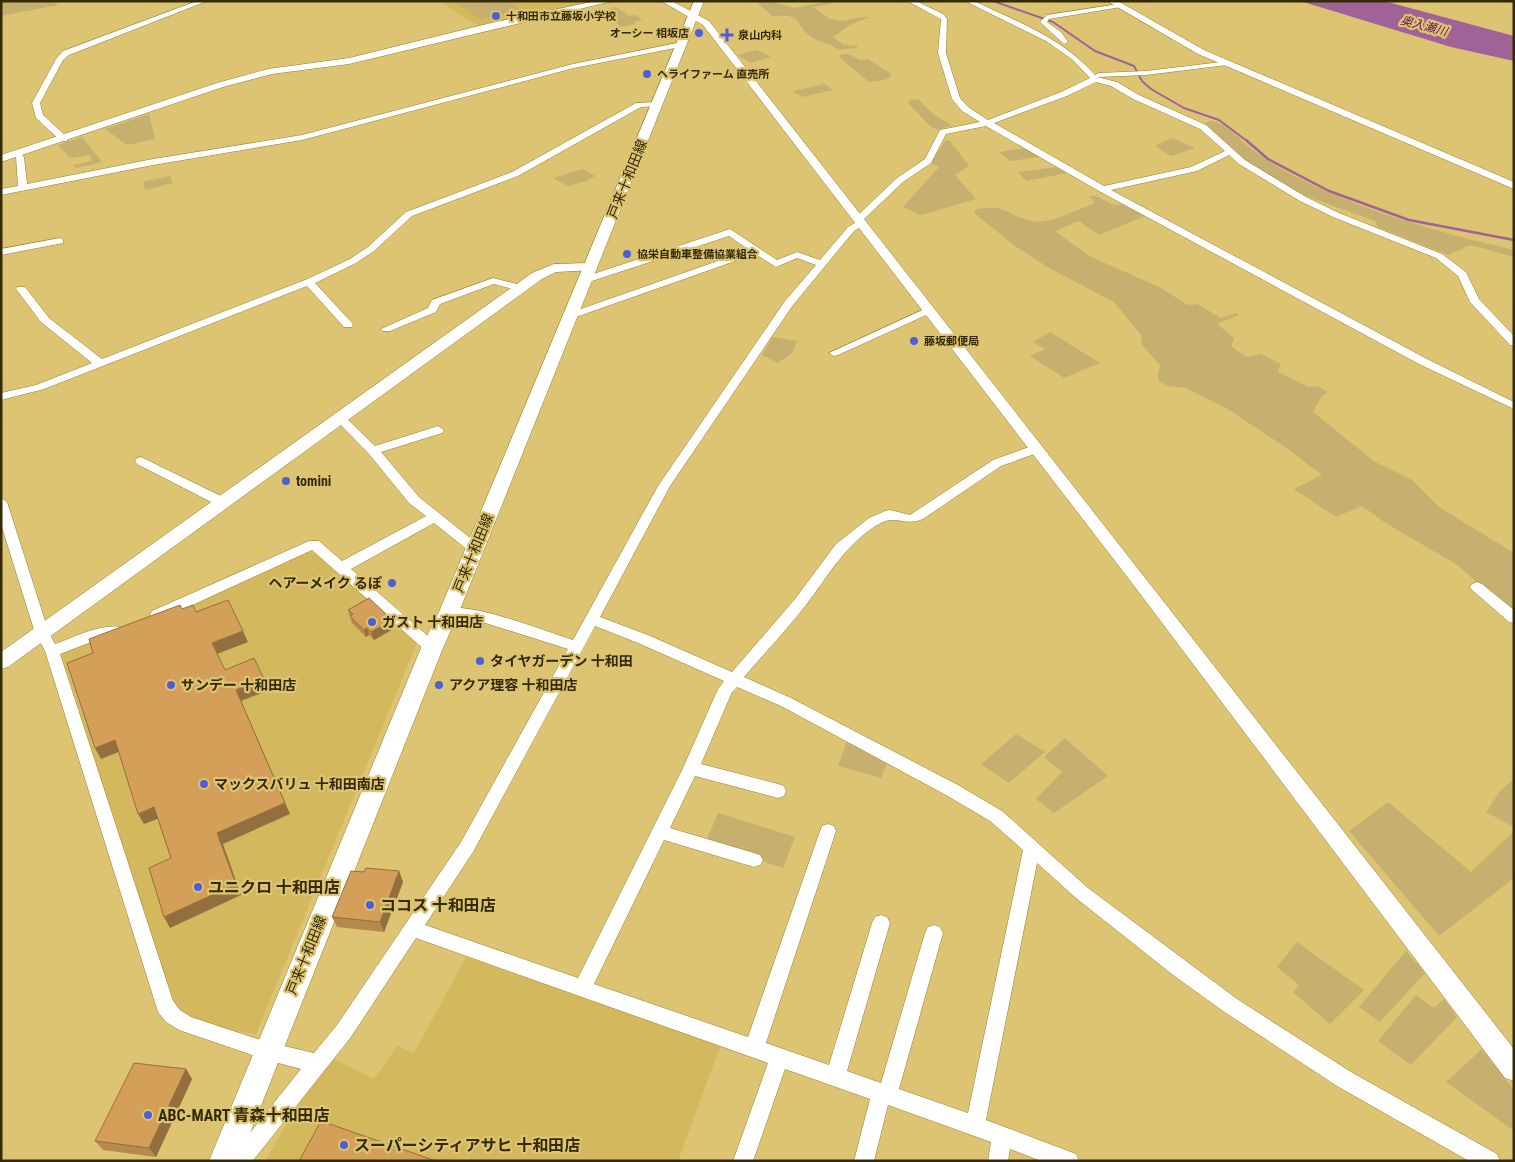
<svg xmlns="http://www.w3.org/2000/svg" width="1515" height="1162" font-family="'Roboto Condensed','Noto Sans JP',sans-serif">
<style>
.built{fill:#d3b85d}
.green{fill:#c5b06f}
.water{fill:#a16297}
.lines{fill:none;stroke-linecap:round;stroke-linejoin:round}
.stream-far1{stroke:#a16297;stroke-width:2}
.stream{stroke:#a16297;stroke-width:2.5}
.minor-casing{stroke:#967e2a;stroke-width:1}
.tertiary-casing{stroke:#967e2a;stroke-width:1}
.secondary-casing{stroke:#967e2a;stroke-width:1}
.minor{fill:#fff;fill-rule:evenodd}
.tertiary{fill:#fff;fill-rule:evenodd}
.secondary{fill:#fff;fill-rule:evenodd}
.wall{fill:#b6894c}
.shaded-wall{fill:#946f3e}
.building{fill:#d49f58;stroke:#946f3e}
.poi-dot{fill:#4e5fd4;stroke:#ddc473;stroke-width:2}
.labels{text-anchor:middle;stroke-width:4.5;stroke-linejoin:round;paint-order:stroke}
.far-poi-label{font-size:11px;font-weight:bold;fill:#342a06;stroke:#ddc473;text-anchor:start}
.far-water-label{font-size:12px;font-style:italic;fill:#621359;stroke:#ddc473}
.street-label{font-size:14px;fill:#342a06;stroke:#ddc473}
.poi-label{font-size:14px;font-weight:bold;fill:#342a06;stroke:#ddc473;text-anchor:start}
.near-poi-label{font-size:16px;font-weight:bold;fill:#342a06;stroke:#ddc473;text-anchor:start}
</style>
<rect width="100%" height="100%" fill="#ddc473"/>
<g class="built">
<polygon points="439,1 599,1 479,27"/>
<polygon points="306,552 315,553 417,643 256,1034 205,1026 170,1006 62,655 66,648 95,639"/>
<polygon points="467,955 721,1044 678,1161 265,1161 302,1098 334,1059 374,1079 397,1046 414,1053"/>
</g>
<g class="green">
<polygon points="1,1 53,1 58,5 1,16"/>
<polygon points="452,1 520,1 514,5 521,10 481,19"/>
<path d="M756 1H769L794 8 830 1 835 3 813 7C820 12 826 18 834 20 846 23 858 15 870 17L850 25 833 37 844 45 857 46V48L839 50C830 43 818 43 810 36 792 20 803 14 772 16Z"/>
<path d="M615 7 629 15 620 17 636 15 642 20 634 22 636 24 620 27C614 18 606 20 596 15L612 12 607 9Z"/>
<polygon points="757,50 771,57 750,63 738,55"/>
<polygon points="841,54 848,54 860,60 868,59 891,74 890,78 880,81 869,82 840,58"/>
<polygon points="824,84 833,90 802,97 793,91"/>
<polygon points="918,99 934,115 951,125 938,130 931,127 908,103 910,100"/>
<polygon points="149,114 155,139 127,145 105,129"/>
<path d="M1210 121C1226 121 1240 141 1253 150 1265 159 1277 167 1291 174 1361 211 1437 232 1514 250V257L1471 245 1448 255 1378 227 1375 221 1306 196 1256 171 1203 124Z"/>
<polygon points="82,137 102,162 76,168 73,165 92,161 89,155 70,158 58,145"/>
<polygon points="1172,138 1195,148 1171,156 1155,146"/>
<polygon points="946,140 950,141 969,166 955,175 976,199 921,215 903,207 939,167 931,163"/>
<polygon points="1025,148 1039,157 1010,161 999,152"/>
<polygon points="1056,167 1067,173 1026,181 1018,172"/>
<polygon points="583,169 595,176 586,181 568,186 553,178"/>
<polygon points="170,176 173,183 145,190 143,182"/>
<path d="M1089 196H1096L1114 205 1124 204 1145 216 1099 235 1079 221 1055 231 1089 256 1159 287 1188 305 1197 304 1221 318 1236 313 1239 315 1217 324 1234 338 1231 346 1246 357 1261 354 1281 364 1278 372 1308 387 1317 386 1328 392 1322 396 1313 412 1375 462 1411 479 1439 507 1514 553V615L1456 564 1387 524 1362 506 1336 517 1294 489 1322 475 1285 447 1226 408 1186 388 1168 386 1159 381 1158 376 1160 365 1142 345 1141 335 1114 302 1049 268 1015 246 974 213 976 209C1008 204 1007 216 1032 221 1049 225 1078 209 1095 203Z"/>
<polygon points="1050,332 1100,363 1064,378 1030,356 1045,349 1033,342"/>
<polygon points="773,337 797,341 793,352 778,363 762,355"/>
<polygon points="1016,734 1045,752 1009,783 981,764"/>
<polygon points="1065,738 1108,776 1054,813 1036,799 1062,772 1044,757"/>
<polygon points="847,741 888,761 881,778 838,766"/>
<polygon points="1514,779 1514,827 1486,812 1501,790"/>
<polygon points="1388,802 1471,872 1514,831 1514,878 1439,936 1349,831"/>
<polygon points="718,813 795,837 783,868 759,860 760,855 707,839"/>
<polygon points="1297,942 1364,990 1330,1024 1293,992 1299,985 1277,967"/>
<polygon points="1406,951 1425,973 1380,1022 1359,1007"/>
<polygon points="1416,995 1434,1008 1444,999 1457,1017 1411,1065 1378,1041"/>
<polygon points="1482,1049 1514,1090 1514,1131 1446,1082"/>
</g>
<polygon class="water" points="1300,1 1384,1 1514,36 1514,61 1451,47"/>
<g class="lines">
<polyline class="stream-far1" points="993,1 1053,22 1095,51 1134,66 1142,81 1151,89 1184,108 1219,120 1247,141"/>
<polyline class="stream" points="1246,140 1268,159 1329,191 1409,220 1514,240"/>
<g class="minor-casing">
<g id="minor">
<polygon points="197,1 207,1 69,55 63,60 40,103 43,115 67,137 67,141 61,141 36,118 32,103 56,59 63,51"/>
<path d="M907 1H916L943 14 947 19 946 53 960 98 968 107 988 120 1061 92 1090 78 1073 60 1046 41 965 1H974C1020 23 1061 37 1095 75L1099 73 1146 71 1230 61 1231 63 1227 65 1146 75 1097 77 1117 82 1139 95 1206 125 1245 160 1306 197 1339 213 1442 254 1466 272 1479 299 1514 336V346L1510 345 1470 302 1458 276 1436 258 1333 217 1300 201 1239 164 1229 155 1197 171 1111 190 1427 359 1514 402V409L1419 364 1099 191 986 126 946 134 931 163 903 182 863 220 867 223 854 231 793 305 670 486 600 617 648 635 732 672 795 599 836 544 869 518 885 511 890 510 910 515 993 460 1032 446H1040L1042 449 1040 452 1001 466 923 519C904 527 896 514 879 524 847 542 828 576 806 605 786 630 765 653 744 677L791 698 958 785 1002 811 1088 888 1237 999 1351 1072 1497 1154 1500 1161H1469L1337 1086 1223 1011 1173 975 1076 898 1037 863 986 1120 1076 1154 1079 1161H1041L1010 1149 1008 1161H988L991 1142 888 1105 874 1161H854L870 1099 785 1069 753 1161H733L768 1063 416 938 351 1037 255 1158 252 1161H226L229 1154 241 1144 301 1069 267 1060 179 1030 166 1022 158 1012 45 651 35 633 1 524V498L7 502 49 633 55 644C76 637 102 622 124 628L126 632 124 636 99 639 60 654 173 1001 180 1010 191 1017 267 1042 314 1053 337 1025 461 842 568 649 476 620 444 615 442 612 444 609C470 601 544 631 573 640L658 486 785 301 816 265 797 258 776 267 755 254 579 316 568 314 567 312 568 310H578L749 250 729 236 589 282 585 283 580 280 581 278 730 229 777 260 797 252 820 260 848 227 858 221 854 219 856 217 897 178 925 159 940 130 980 122 962 111 952 99 938 53 941 19ZM1096 82 1111 86 1133 99 1200 129 1225 151 1191 167 1104 186 994 123 1067 96ZM595 626 638 643 724 681 718 689 683 768 578 978 425 925 473 852ZM737 687 781 706 946 795 990 821 1023 850 968 1113 899 1089 943 933 940 927 934 925 928 927 925 933 881 1083 847 1071 890 923 887 917 881 915 875 917 872 923 829 1065 766 1043 836 831 834 826 828 824 822 826 820 831 748 1037 594 984 664 840 754 867 760 865 763 860 760 855 754 853 670 828 695 776 778 798 784 796 786 791 784 786 778 784 701 764 732 692Z"/>
<polygon points="1119,4 1122,6 1121,7 1049,19 1047,22 1061,32 1068,42 1064,44 1040,22 1047,15"/>
<polygon points="682,42 686,44 685,46 574,68 302,140 153,165 1,195 1,189 18,186 16,157 14,154 18,151 24,157 27,184 153,159 302,135 573,64"/>
<polygon points="657,102 661,104 660,106 641,107 518,176 412,216 374,251 356,263 315,283 352,323 353,325 352,327 344,327 307,286 44,389 1,400 1,393 36,385 92,363 41,322 16,289 17,287 25,287 49,318 102,359 305,280 350,259 368,247 406,212 512,172 636,103"/>
<polygon points="60,238 63,239 63,243 1,255 1,249"/>
<polygon points="493,278 525,286 526,288 521,291 494,284 440,304 436,312 390,331 382,331 381,329 428,308 432,300"/>
<polygon points="929,307 934,310 933,312 838,355 834,356 829,353"/>
<polygon points="340,414 344,416 375,446 438,426 444,430 442,433 381,452 419,497 479,545 481,548 479,551 469,551 434,523 351,569 437,644 439,648 437,652 432,653 427,652 312,550 162,619 152,619 150,615 152,611 309,541 319,541 342,561 426,516 409,503 369,454 336,420 334,418 336,416"/>
<polygon points="141,457 227,499 228,502 222,506 217,505 137,464 135,461 137,458"/>
<polygon points="1477,582 1482,584 1514,610 1514,623 1509,622 1472,590 1470,587 1472,584"/>
</g>
</g>
<g class="tertiary-casing">
<g id="tertiary">
<polygon points="596,1 613,1 349,64 272,74 223,87 1,162 1,155 217,83 268,69 349,58 491,23"/>
<polygon points="661,1 672,1 709,21 1514,1049 1514,1081 1505,1078 1135,587 703,25"/>
<polygon points="1107,1 1118,1 1204,50 1514,182 1514,189 1198,54"/>
<polygon points="590,263 594,264 596,267 594,270 556,272 542,279 8,667 1,669 1,652 532,273 554,264"/>
</g>
</g>
<g class="secondary-casing">
<polygon id="secondary" points="694,1 704,1 459,612 443,648 239,1161 209,1161 421,648 439,612"/>
</g>
<use href="#minor" class="minor"/>
<use href="#tertiary" class="tertiary"/>
<use href="#secondary" class="secondary"/>
</g>
<g class="wall">
<polygon points="348,610 390,621 393,629 374,640 369,635 366,637 352,623"/>
<polygon points="399,871 403,882 384,932 337,927 332,917 364,872"/>
<polygon points="186,1069 192,1079 156,1157 103,1150 95,1141"/>
</g>
<g class="shaded-wall">
<polygon points="388,616 393,629 374,640 371,632 386,617"/>
<polygon points="367,628 369,635 366,637 364,630"/>
<polygon points="243,631 248,642 217,654 212,643"/>
<polygon points="264,679 269,690 241,701 290,814 223,844 241,895 170,928 164,917 217,833 236,690"/>
<polygon points="115,740 121,751 101,759 95,748"/>
<polygon points="154,807 160,818 144,824 138,814"/>
<polygon points="399,871 403,882 384,932 380,922"/>
<polygon points="186,1069 192,1079 156,1157 149,1148"/>
</g>
<g class="building">
<polygon points="369,598 388,616 386,617 391,621 371,632 367,628 364,630 350,616 353,614 348,610"/>
<polygon points="228,600 243,631 212,643 225,670 254,658 264,679 236,690 285,803 217,833 236,884 164,917 149,868 171,858 154,807 138,814 115,740 95,748 67,663 93,653 89,639 180,605 182,609 193,605 196,612"/>
<polygon points="366,868 399,871 380,922 332,917 351,871 364,872"/>
<polygon points="134,1063 186,1069 149,1148 95,1141"/>
<polygon points="321,1121 436,1161 299,1161"/>
</g>
<g class="poi-dot">
<circle cx="496" cy="16" r="5"/>
<circle cx="699" cy="33" r="5"/>
<path d="M724.5 27.5h5v5h5v5h-5v5h-5v-5h-5v-5h5z"/>
<circle cx="647" cy="74" r="5"/>
<circle cx="627" cy="254" r="5"/>
<circle cx="914" cy="341" r="5"/>
<circle cx="286" cy="481" r="5"/>
<circle cx="392" cy="583" r="5"/>
<circle cx="372" cy="622" r="5"/>
<circle cx="480" cy="661" r="5"/>
<circle cx="171" cy="685" r="5"/>
<circle cx="439" cy="685" r="5"/>
<circle cx="204" cy="784" r="5"/>
<circle cx="198" cy="887" r="5"/>
<circle cx="370" cy="905" r="5"/>
<circle cx="148" cy="1115" r="5"/>
<circle cx="344" cy="1145" r="5"/>
</g>
<g class="labels">
<g class="far-poi-label">
<text x="506" y="20">十和田市立藤坂小学校</text>
<text x="689" y="37" text-anchor="end">オーシー 相坂店</text>
<text x="738" y="39">泉山内科</text>
<text x="657" y="78">ヘライファーム 直売所</text>
<text x="637" y="258">協栄自動車整備協業組合</text>
<text x="924" y="345">藤坂郵便局</text>
</g>
<g class="far-water-label">
<text transform="translate(1424 26) rotate(15)" y="4">奥入瀬川</text>
</g>
<g class="street-label">
<text transform="translate(627 179) rotate(-68)" y="5">戸来十和田線</text>
<text transform="translate(473 553) rotate(-68)" y="5">戸来十和田線</text>
<text transform="translate(306 955) rotate(-68)" y="5">戸来十和田線</text>
</g>
<g class="poi-label">
<text x="296" y="486">tomini</text>
<text x="382" y="588" text-anchor="end">ヘアーメイク るぽ</text>
<text x="382" y="627">ガスト 十和田店</text>
<text x="490" y="666">タイヤガーデン 十和田</text>
<text x="181" y="690">サンデー 十和田店</text>
<text x="449" y="690">アクア理容 十和田店</text>
<text x="214" y="789">マックスバリュ 十和田南店</text>
</g>
<g class="near-poi-label">
<text x="208" y="893">ユニクロ 十和田店</text>
<text x="380" y="911">ココス 十和田店</text>
<text x="158" y="1121">ABC-MART 青森十和田店</text>
<text x="354" y="1151">スーパーシティアサヒ 十和田店</text>
</g>
</g>
<rect width="1515" height="1162" fill="none" stroke="#342a06" stroke-width="5"/>
</svg>
